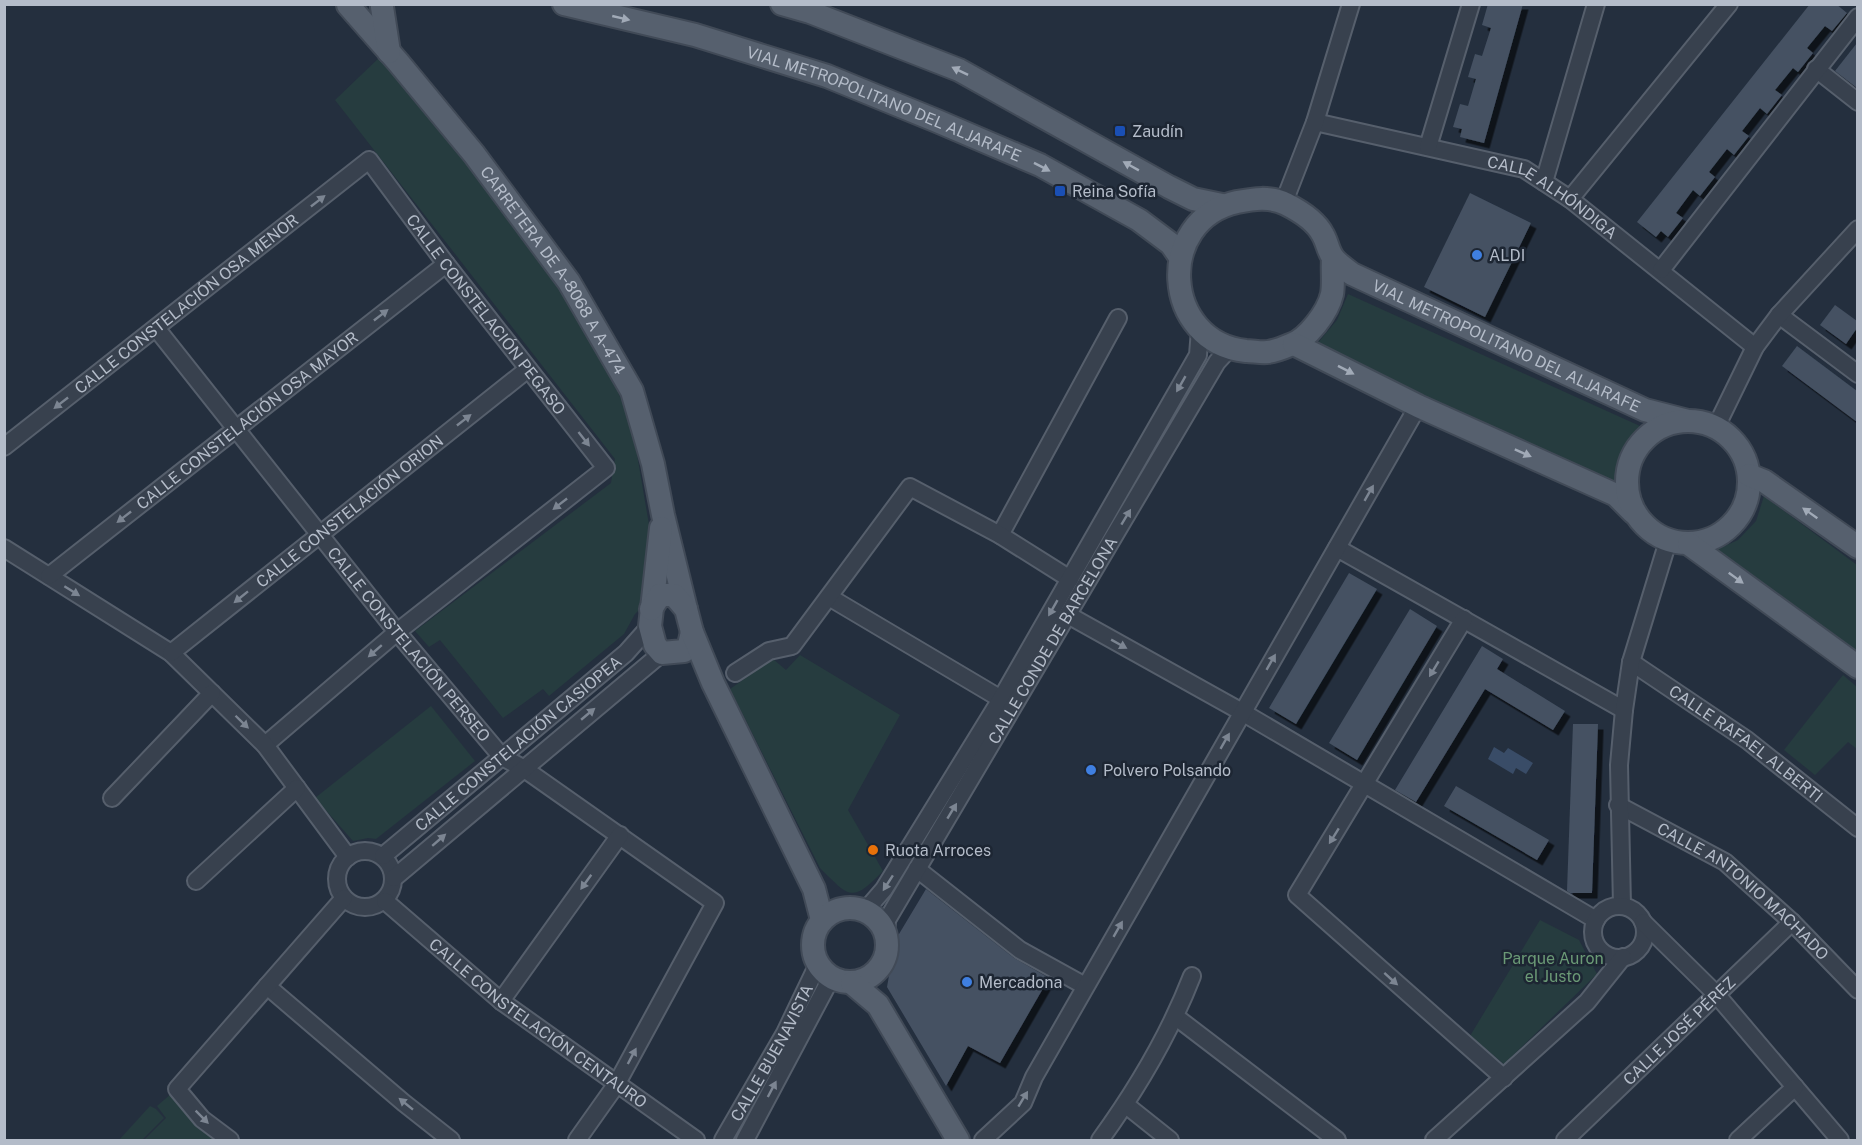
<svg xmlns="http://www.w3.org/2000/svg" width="1862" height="1145" font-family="'Public Sans',sans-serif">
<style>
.green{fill:#263c3f}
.water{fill:#394c67}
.building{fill:#455162;filter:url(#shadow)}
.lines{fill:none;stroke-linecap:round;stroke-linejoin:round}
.minor-casing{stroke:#565f6c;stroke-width:20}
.major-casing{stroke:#414a57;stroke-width:26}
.minor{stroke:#38414e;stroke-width:16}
.major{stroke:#56606e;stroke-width:22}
.oneway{fill:#a1aab7}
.oneway2{fill:#7c8592}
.transit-dot{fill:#1a4fb4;stroke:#1d2633;stroke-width:2}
.shop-dot{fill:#3f7fe0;stroke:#1d2633;stroke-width:2}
.food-dot{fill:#e8710a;stroke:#1d2633;stroke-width:2}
.labels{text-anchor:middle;stroke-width:5;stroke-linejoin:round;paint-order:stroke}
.street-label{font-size:16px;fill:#b4bcc9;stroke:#1d2633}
.poi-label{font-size:16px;fill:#b4bcc9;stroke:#1d2633;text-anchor:start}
.park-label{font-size:16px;fill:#6b9a76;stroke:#1d2633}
</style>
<defs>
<filter id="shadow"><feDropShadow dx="5.5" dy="5.5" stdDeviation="0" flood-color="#0009"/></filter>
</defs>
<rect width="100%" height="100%" fill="#242f3e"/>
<g class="green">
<polygon points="382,55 529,238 594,335 632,425 660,589 635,614 624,634 549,696 543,689 503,718 440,640 429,647 415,631 611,483 615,459 335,100"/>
<polygon points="1348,294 1640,426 1613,485 1316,345 1337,320"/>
<polygon points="1764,496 1857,565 1857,651 1716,550 1738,540 1756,521"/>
<path d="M800 655 900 715 848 810 883 871C852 903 850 898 820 868L730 689 773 659 786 670Z"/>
<polygon points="1843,675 1857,687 1857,749 1848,742 1815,775 1784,750"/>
<polygon points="431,706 475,761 376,839 368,838 353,841 315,798"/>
<polygon points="1540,920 1579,940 1597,974 1504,1064 1470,1036"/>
<polygon points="171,1094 217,1140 144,1140 166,1118 157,1106"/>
<polygon points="150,1106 156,1109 164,1118 142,1140 119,1140"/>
</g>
<polygon class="water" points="1494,747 1504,753 1508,748 1533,763 1526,774 1516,768 1513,774 1488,759"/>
<g class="building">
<polygon points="1488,4 1523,4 1484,143 1460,137 1462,129 1453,127 1460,104 1468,106 1476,79 1468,77 1475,54 1482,56 1491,28 1482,25"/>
<polygon points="1810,4 1836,4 1847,13 1832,31 1825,26 1807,48 1813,53 1798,72 1793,68 1775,90 1782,95 1767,114 1760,108 1742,131 1749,136 1734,155 1727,149 1709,172 1715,177 1700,196 1693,190 1676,213 1683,218 1668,237 1661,231 1656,237 1637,222"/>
<polygon points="1857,43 1857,88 1835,71"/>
<polygon points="1470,193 1531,223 1485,317 1424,287"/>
<polygon points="1835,305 1857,321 1857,328 1846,344 1820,325"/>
<polygon points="1797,346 1857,391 1857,422 1782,366"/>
<polygon points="1349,573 1377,589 1296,724 1269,708"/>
<polygon points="1410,609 1437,626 1357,760 1329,743"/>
<polygon points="1482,646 1503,659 1497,669 1565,711 1553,730 1485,689 1416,802 1395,790"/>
<polygon points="1573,724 1598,724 1592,893 1570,893 1567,891"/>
<polygon points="1456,786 1549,840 1537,860 1444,806"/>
<polygon points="926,889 1014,958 1049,978 1000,1063 968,1046 946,1086 887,987 890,970 897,957 899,934"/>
</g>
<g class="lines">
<g class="minor-casing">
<g id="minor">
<polyline points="1816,69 1858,102"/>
<path id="s1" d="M1315 122 1524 169 1570 199 1755 347"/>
<polyline points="1428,147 1471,4"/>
<polyline points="1544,182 1596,4"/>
<polyline points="1570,199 1729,4"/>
<polyline points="1284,202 1315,122 1351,4"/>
<polyline points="1661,270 1858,17"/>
<polyline points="1779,315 1858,374"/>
<path id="s2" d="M156 328 397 632 502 757 523 768 715 903 616 1085 577 1140"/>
<polyline points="1716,427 1755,347 1779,315 1858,229"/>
<path id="s3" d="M4 447 369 160 446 264 606 468 397 632 265 745"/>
<polyline points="1000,535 1118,318"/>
<polyline points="4,548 171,653 265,745 348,857"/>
<polyline points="1337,548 1624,710"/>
<path id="s4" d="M49 576 446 264"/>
<polyline points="829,597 1001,699"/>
<polyline points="1068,615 1242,712 1596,920"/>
<polyline points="1464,619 1297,895 1504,1078"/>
<path id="s5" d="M171 653 528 369"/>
<path id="s6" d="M1631 662 1747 740 1858 828"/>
<polyline points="735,673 769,651 792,646 910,487 1000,535 1070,579"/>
<polyline points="112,798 212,693"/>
<path id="s7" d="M1618 805 1725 862 1792 922 1858 990"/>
<circle cx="365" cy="879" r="28"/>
<path id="s8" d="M383 856 626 653 650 626"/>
<polyline points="917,869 1020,950 1085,986"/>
<polyline points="394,878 662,653"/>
<polyline points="196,881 297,788"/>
<path id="s9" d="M385 901 501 1001 696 1140"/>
<polyline points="1622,906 1619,765 1624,710 1631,662 1668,541"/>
<circle cx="1619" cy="932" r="26"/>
<polyline points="865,911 884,889 1001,699 1198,355 1200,330"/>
<polyline points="1643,922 1716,994 1840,1140"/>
<path id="s10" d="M886 935 887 920 1217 362 1229 349"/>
<polyline points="267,986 404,1103 451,1140"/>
<polyline points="501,1001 620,835"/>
<polyline points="1176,1017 1337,1140"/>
<polyline points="1126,1105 1170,1140"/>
<polyline points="230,1140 202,1119 177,1089 344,898"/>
<path id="s11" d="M723 1140 785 1033 818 964"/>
<polyline points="745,1140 831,978"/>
<polyline points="983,1140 1023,1103 1034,1077 1418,406"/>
<path d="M1100 1140C1137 1089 1169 1035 1192 976"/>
<polyline points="1434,1140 1587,1002 1623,957"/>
<path id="s12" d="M1565 1140 1792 922"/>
<polyline points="1738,1140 1795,1087"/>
</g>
</g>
<g class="major-casing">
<g id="major">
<path id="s13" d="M564 4 695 35 827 76 937 121 1040 165 1139 220 1171 244 1180 257"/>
<polyline points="782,4 810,12 959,70 1169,187 1193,199 1222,205"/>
<path id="s14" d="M348 5 398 62 474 154 569 282 632 391 653 464 663 515 686 609"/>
<polyline points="382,7 389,52"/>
<path id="s15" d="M1333 258C1332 270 1334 283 1332 294 1328 312 1307 340 1290 345 1283 348 1275 351 1268 352 1261 353 1253 351 1246 351 1162 342 1155 220 1237 202 1253 199 1270 196 1286 204 1300 211 1316 221 1323 235 1327 242 1328 250 1332 256 1336 263 1346 269 1352 274L1645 410 1688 421"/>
<polyline points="1294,344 1418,406 1616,495 1633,512"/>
<circle cx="1688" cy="482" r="61"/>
<polyline points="1749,475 1764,481 1858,547"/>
<polyline points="661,528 650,626 655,645 662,653 684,651 689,645 692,632"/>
<polyline points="1689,544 1858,667"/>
<polyline points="651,609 660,595 674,595 686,609 692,632 713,683 814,889 822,920"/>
<circle cx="850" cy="945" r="37"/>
<polyline points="852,983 878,1005 958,1140"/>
</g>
</g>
<use href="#minor" class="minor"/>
<use href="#major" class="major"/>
</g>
<defs><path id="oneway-solid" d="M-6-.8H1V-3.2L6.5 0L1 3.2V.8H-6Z" transform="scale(1.5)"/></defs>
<g class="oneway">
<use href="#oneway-solid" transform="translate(621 18) rotate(13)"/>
<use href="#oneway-solid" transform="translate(960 71) rotate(-154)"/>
<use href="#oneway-solid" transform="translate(1131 166) rotate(-151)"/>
<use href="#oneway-solid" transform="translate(1042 167) rotate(27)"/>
<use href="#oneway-solid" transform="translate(1346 370) rotate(27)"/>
<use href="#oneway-solid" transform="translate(1523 453) rotate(24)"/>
<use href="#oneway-solid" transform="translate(1810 513) rotate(-145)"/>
<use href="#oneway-solid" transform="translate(1736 578) rotate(36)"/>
</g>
<g class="oneway2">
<use href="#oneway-solid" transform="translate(318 201) rotate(-38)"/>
<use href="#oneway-solid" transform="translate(381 315) rotate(-38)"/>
<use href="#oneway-solid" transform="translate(1181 384) rotate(120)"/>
<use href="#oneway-solid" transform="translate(61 403) rotate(142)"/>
<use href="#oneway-solid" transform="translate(464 420) rotate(-38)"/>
<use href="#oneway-solid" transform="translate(584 439) rotate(52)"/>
<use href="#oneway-solid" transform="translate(1369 493) rotate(-60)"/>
<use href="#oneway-solid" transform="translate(560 504) rotate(142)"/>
<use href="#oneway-solid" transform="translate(124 517) rotate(142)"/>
<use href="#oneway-solid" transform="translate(1126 517) rotate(-59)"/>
<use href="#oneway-solid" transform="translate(72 591) rotate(32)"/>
<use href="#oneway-solid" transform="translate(241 597) rotate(141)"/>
<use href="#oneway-solid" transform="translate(1053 608) rotate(120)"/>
<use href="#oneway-solid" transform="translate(1119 644) rotate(29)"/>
<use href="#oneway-solid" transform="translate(375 651) rotate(139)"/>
<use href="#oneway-solid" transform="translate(1271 662) rotate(-60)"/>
<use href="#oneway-solid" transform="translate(1434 669) rotate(121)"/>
<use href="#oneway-solid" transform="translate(588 714) rotate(-40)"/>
<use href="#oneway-solid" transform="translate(242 722) rotate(44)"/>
<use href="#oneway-solid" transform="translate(1225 741) rotate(-60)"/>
<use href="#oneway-solid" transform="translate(952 811) rotate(-59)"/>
<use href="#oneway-solid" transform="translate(1334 836) rotate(122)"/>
<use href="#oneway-solid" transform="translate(439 840) rotate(-41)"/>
<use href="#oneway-solid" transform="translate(586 882) rotate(126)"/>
<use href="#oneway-solid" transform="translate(888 883) rotate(123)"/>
<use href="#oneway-solid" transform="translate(1118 929) rotate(-60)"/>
<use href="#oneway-solid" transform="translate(1391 979) rotate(42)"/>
<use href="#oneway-solid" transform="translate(632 1056) rotate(-62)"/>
<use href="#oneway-solid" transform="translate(772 1089) rotate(-62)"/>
<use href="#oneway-solid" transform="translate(1023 1099) rotate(-59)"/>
<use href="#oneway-solid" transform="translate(406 1104) rotate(-141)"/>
<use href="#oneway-solid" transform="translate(202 1117) rotate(45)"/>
</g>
<g class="transit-dot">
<rect x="1114" y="125" width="12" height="12" rx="3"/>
<rect x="1054" y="185" width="12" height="12" rx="3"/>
</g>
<g class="shop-dot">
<circle cx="1477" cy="255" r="6"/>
<circle cx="1091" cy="770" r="6"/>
<circle cx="967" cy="982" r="6"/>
</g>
<circle class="food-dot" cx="873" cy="850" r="6"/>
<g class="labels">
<g class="street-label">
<text dy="6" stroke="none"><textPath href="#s13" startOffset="336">VIAL METROPOLITANO DEL ALJARAFE</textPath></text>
<text dy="6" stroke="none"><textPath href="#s1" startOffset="252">CALLE ALHÓNDIGA</textPath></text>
<text dy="6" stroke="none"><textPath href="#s14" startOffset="336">CARRETERA DE A-8068 A A-474</textPath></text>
<text dy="6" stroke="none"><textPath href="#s3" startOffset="232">CALLE CONSTELACIÓN OSA MENOR</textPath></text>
<text dy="6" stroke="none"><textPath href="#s3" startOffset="658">CALLE CONSTELACIÓN PEGASO</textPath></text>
<text dy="6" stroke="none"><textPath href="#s15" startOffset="681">VIAL METROPOLITANO DEL ALJARAFE</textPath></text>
<text dy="6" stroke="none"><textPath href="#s4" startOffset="252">CALLE CONSTELACIÓN OSA MAYOR</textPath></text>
<text dy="6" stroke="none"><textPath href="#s5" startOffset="228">CALLE CONSTELACIÓN ORION</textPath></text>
<text dy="6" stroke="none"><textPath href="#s10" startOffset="340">CALLE CONDE DE BARCELONA</textPath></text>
<text dy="6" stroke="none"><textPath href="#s2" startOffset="405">CALLE CONSTELACIÓN PERSEO</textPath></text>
<text dy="6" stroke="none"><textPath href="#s8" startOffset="176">CALLE CONSTELACIÓN CASIOPEA</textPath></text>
<text dy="6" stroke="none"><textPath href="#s6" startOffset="141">CALLE RAFAEL ALBERTI</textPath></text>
<text dy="6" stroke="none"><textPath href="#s7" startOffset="153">CALLE ANTONIO MACHADO</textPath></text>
<text dy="6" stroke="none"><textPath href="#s9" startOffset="196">CALLE CONSTELACIÓN CENTAURO</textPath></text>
<text dy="6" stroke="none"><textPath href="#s12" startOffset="158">CALLE JOSÉ PÉREZ</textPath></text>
<text dy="6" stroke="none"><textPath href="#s11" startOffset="100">CALLE BUENAVISTA</textPath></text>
</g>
<g class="poi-label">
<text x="1132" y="137">Zaudín</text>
<text x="1072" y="197">Reina Sofía</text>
<text x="1489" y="261">ALDI</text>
<text x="1103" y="776">Polvero Polsando</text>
<text x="885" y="856">Ruota Arroces</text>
<text x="979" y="988">Mercadona</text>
</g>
<g class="park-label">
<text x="1553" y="964">Parque Auron<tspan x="1553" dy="18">el Justo</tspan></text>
</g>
</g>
<rect width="1862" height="1145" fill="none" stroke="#b4bcc9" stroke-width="12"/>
</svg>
